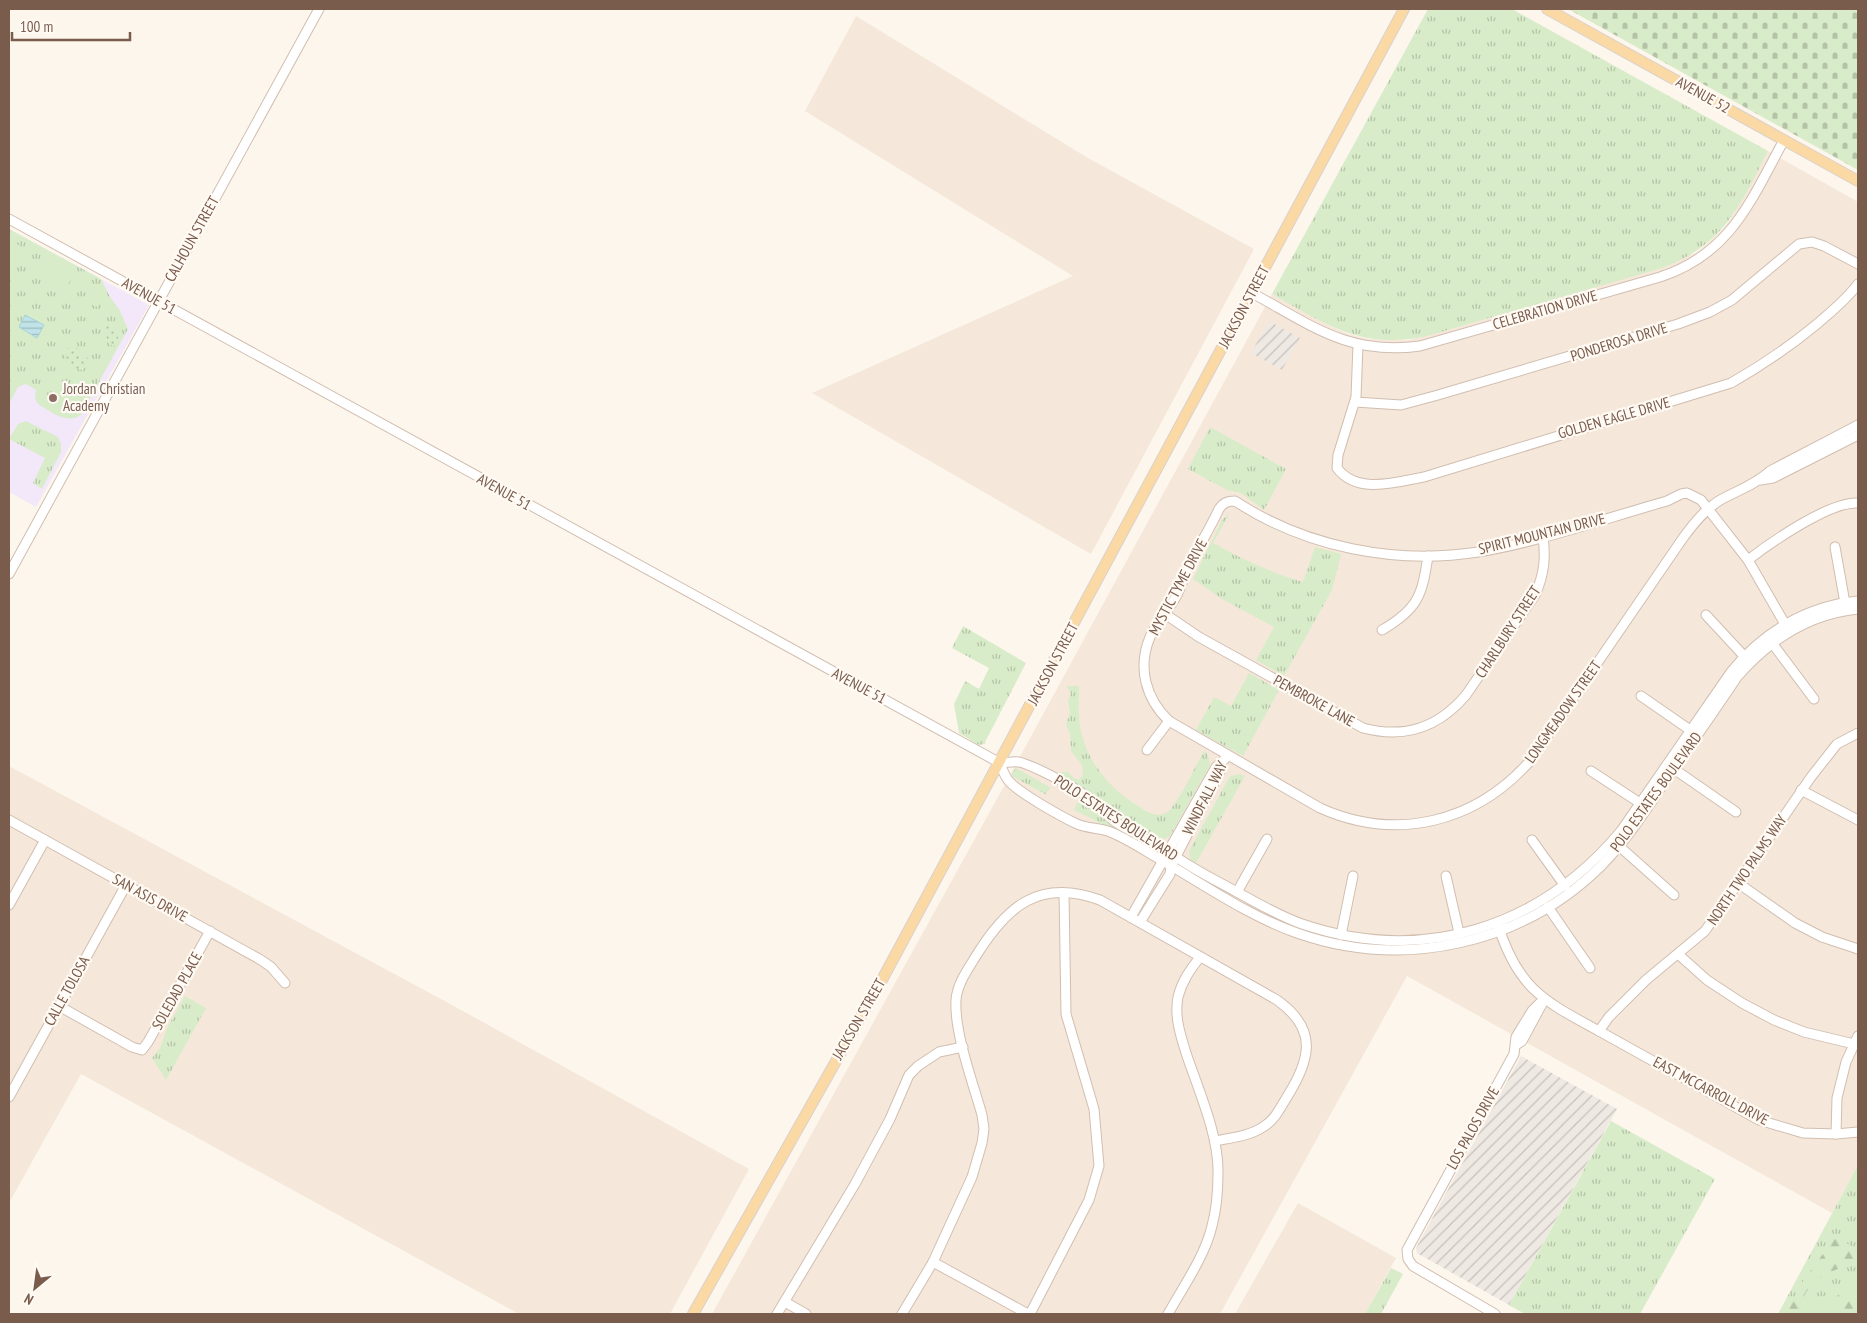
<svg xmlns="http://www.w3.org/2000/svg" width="1867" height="1323" font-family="'PT Sans Narrow',sans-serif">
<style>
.residential{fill:#f5e8da}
.industrial{fill:url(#industrial-furrows)}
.education{fill:#f3e8fa}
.grass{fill:url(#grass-tufts)}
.forest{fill:url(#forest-firs)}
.cemetery{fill:url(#cemetery-stones)}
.park{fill:url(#park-dots)}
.garden{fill:#d8ecc9}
.water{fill:url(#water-rules);stroke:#a5d3da}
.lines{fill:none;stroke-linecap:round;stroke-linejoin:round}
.minor-casing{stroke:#d1beb0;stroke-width:11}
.major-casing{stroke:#dad1cd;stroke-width:12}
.minor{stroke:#fff;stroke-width:9}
.major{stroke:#fbd9a5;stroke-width:10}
.education-dot{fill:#8d6e63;stroke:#fffaf3;stroke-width:2}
.labels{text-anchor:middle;stroke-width:4.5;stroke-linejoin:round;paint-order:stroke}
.street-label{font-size:15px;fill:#7a5c4d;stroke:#fffaf3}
.education-label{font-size:15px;fill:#785e54;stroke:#fffaf3;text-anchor:start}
</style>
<defs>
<pattern id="industrial-furrows" width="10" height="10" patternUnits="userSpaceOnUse" patternTransform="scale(1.25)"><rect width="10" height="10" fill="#efe9e4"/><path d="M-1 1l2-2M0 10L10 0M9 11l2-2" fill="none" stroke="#c7c0bb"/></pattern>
<pattern id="grass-tufts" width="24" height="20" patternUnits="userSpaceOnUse" patternTransform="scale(1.25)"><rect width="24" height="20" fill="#d8ecc9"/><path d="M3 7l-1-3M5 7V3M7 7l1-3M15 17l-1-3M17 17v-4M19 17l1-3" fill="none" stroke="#b4c2a5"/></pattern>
<pattern id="forest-firs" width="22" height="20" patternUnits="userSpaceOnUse" patternTransform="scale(1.25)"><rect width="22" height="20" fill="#d8ecc9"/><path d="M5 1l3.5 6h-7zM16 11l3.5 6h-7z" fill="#b4c2a5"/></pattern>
<pattern id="cemetery-stones" width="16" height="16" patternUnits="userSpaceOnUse" patternTransform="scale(1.25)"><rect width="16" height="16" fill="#d8ecc9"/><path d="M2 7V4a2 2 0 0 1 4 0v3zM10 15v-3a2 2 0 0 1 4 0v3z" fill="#b4c2a5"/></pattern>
<pattern id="park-dots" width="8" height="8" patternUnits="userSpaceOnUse" patternTransform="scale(1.25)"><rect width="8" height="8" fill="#d8ecc9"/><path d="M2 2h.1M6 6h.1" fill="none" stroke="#b4c2a5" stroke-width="1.8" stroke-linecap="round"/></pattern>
<pattern id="water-rules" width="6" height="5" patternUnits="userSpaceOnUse" patternTransform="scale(1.25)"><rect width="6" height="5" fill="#bfe3e8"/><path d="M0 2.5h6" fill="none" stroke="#a0bbbe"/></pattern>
</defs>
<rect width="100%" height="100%" fill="#fdf6ec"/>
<g class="residential">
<polygon points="856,16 1088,158 1254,249 1091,554 812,393 1073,276 805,111"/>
<polygon points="1768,151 1858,202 1858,1165 1832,1213 1407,976 1220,1314 712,1314 998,797 1272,294 1330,326 1349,334 1369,339 1408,340 1696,253 1720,232 1730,220"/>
<polygon points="9,766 452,1005 749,1169 670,1314 519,1314 81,1074 9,1203"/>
<polygon points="1298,1203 1396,1258 1365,1314 1235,1314"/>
</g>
<g class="industrial">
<polygon points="1269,321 1300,338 1282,370 1251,353"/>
<polygon points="1521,1056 1617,1109 1509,1305 1417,1253 1416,1248"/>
</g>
<polygon class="education" points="9,229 149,305 36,507 9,492"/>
<g class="grass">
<path d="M1428 9H1512L1768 151C1739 207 1725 244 1662 268L1427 336C1361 350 1327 325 1272 294Z"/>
<path d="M9 229 101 279 110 297 119 309 128 329 81 415C67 425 49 411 37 403L35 398 36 390 26 384 18 387 9 404Z"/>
<polygon points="26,421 58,437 61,444 61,452 42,489 33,483 45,458 9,439 18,424"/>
<polygon points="1210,427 1286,469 1264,510 1241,493 1227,490 1188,469"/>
<path d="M1230 513 1213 543C1242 559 1272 573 1303 582L1315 547 1341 554 1332 590 1284 676 1256 660 1274 627 1222 599 1193 579 1222 520Z"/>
<polygon points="963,626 1026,663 984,744 979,745 959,733 954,704 965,681 979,689 989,668 952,648"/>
<polygon points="1249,673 1279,690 1243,756 1196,730 1214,697 1231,706"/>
<path d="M1066 686H1079C1079 696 1078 707 1079 717 1082 756 1106 786 1138 806 1146 811 1156 818 1166 813 1176 808 1197 763 1204 751L1207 753 1210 765 1170 836 1160 841 1122 820 1094 796 1059 774 1060 772H1068L1074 778 1079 780 1083 775 1082 765 1071 751 1070 734 1066 724 1070 713 1068 701 1071 693Z"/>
<polygon points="1016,768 1051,788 1046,793 1047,795 1012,776 1012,773"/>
<polygon points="1240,774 1245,776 1196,863 1191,860 1189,851 1230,776"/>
<polygon points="1080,797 1081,797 1133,837 1116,831 1074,810"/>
<polygon points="185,996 206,1008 166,1080 152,1058 160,1048 168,1026"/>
<polygon points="1611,1121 1715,1179 1640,1314 1525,1314 1509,1305"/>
<polygon points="1858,1165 1858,1314 1778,1314"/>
<polygon points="1391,1268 1403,1274 1381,1314 1365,1314"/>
</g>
<g class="forest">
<path d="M1835 1238 1858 1249V1263C1837 1268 1815 1275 1804 1296L1807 1301 1815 1304 1811 1314H1786L1804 1279Z"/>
<path d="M1857 1283 1858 1314H1823C1829 1296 1843 1294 1857 1283Z"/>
</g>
<polygon class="cemetery" points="1568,9 1858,9 1858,170"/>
<g class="park">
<polygon points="109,323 113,324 119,340 118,344 113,346 109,344 103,328"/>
<path d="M73 346 79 349C81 360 84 354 90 360L83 370 77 369 65 358 66 349Z"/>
</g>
<g class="garden">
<polygon points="9,239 20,246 21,252 9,277"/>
<polygon points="53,256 77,269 67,286 44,273"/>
<polygon points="90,289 103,295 98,307 85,302"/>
</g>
<polygon class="water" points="25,315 44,325 37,338 19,327"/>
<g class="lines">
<g class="minor-casing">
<g id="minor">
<polyline points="9,219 1000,763"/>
<path d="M1252 293C1311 325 1349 356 1420 346L1660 277C1731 254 1751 200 1784 140"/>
<path d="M1358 345 1356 397 1338 455 1337 468C1357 495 1397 482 1424 477L1731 383C1763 365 1789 347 1817 324 1832 311 1846 300 1858 284"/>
<polyline points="1355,402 1401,405 1438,395 1678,324 1710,312 1732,300 1799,244 1812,242 1824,246 1858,264"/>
<polyline points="1761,480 1773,478 1858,435"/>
<polyline points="1835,547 1845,603"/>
<path d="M1748 560C1770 543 1830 501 1858 503"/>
<polyline points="9,574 319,9"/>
<path d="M1165 614 1199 637 1363 728C1405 739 1438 728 1466 695L1535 595C1544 575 1546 558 1543 537"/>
<polyline points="1706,615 1744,656"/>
<path d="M1382 630C1418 609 1422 596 1428 556"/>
<path d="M1789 631 1748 560 1701 500 1687 493 1681 494 1667 501C1606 518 1540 542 1478 552 1395 565 1305 547 1235 501 1227 501 1223 503 1219 509 1211 526 1201 543 1192 560 1186 571 1182 584 1177 595 1169 610 1157 622 1150 637 1137 668 1146 699 1169 721L1320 808C1396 842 1475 823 1530 761L1683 538C1694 523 1706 508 1722 499 1739 490 1756 484 1770 471L1858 425"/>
<polyline points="1772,643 1814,699"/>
<polyline points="1641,696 1690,730"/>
<polyline points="1147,750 1169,721"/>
<path d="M1000 763C1002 768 1004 775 1008 780 1017 792 1062 817 1077 824 1086 828 1098 828 1108 831 1124 837 1141 848 1156 857 1200 882 1248 916 1297 933 1402 970 1521 945 1601 866 1629 838 1650 804 1672 771 1694 740 1716 709 1737 677 1769 640 1808 614 1858 609"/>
<path d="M1000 763C1006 763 1013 761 1019 762 1035 766 1078 789 1092 800 1101 807 1108 817 1117 823 1131 832 1146 838 1160 847 1166 850 1170 854 1176 857 1195 870 1215 880 1235 891 1257 903 1279 916 1302 924 1423 965 1540 928 1621 831L1731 672C1763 632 1807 606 1858 601"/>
<polyline points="1674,769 1736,812"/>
<polyline points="1591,771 1640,803"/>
<polyline points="1801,790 1858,820"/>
<polyline points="9,820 261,960 271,967 285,983"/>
<polyline points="1532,840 1565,886"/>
<polyline points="1619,846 1674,895"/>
<polyline points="1446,876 1459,933"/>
<polyline points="1738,883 1795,923 1822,937 1858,949"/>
<polyline points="1237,892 1267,839"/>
<polyline points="9,905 45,840"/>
<polyline points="1548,907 1590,968"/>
<polyline points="1131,917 1216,767 1228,756"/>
<polyline points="1140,922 1170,874 1171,866 1220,772"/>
<path d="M1498 925C1518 989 1544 1001 1599 1031L1609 1017 1646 980 1705 931 1811 777 1837 744 1858 733"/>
<polyline points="1341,935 1353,876"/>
<polyline points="1678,954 1707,980 1742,1003 1774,1020 1804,1032 1854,1044"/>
<polyline points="59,1006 132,1047 142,1050 148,1042 210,931"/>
<polyline points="1599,1031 1759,1120 1803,1133 1836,1134 1858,1132"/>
<polyline points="1516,1045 1522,1041 1542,1004"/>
<polyline points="9,1097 126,885"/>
<polyline points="1836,1134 1837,1098 1846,1062 1858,1036"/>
<polyline points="933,1262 1028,1314"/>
<polyline points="785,1302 806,1314"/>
<polyline points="777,1314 855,1184 890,1119 909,1075 918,1066 939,1052 963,1047"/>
<path d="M902 1314 933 1262 972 1177 982 1143 984 1129 982 1115C973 1083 954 1032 956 1000 957 984 968 969 976 956 1007 906 1039 878 1100 900L1277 1000C1318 1029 1311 1059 1287 1097 1280 1108 1275 1120 1263 1127 1250 1136 1230 1138 1215 1141"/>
<polyline points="1030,1314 1089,1200 1099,1166 1094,1109 1066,1014 1064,893"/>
<path d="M1168 1314C1183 1287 1205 1256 1212 1226 1216 1211 1218 1189 1218 1173 1219 1137 1199 1091 1187 1056 1181 1037 1174 1017 1178 997 1182 981 1190 970 1200 957"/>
<polyline points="1495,1314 1413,1266 1408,1259 1407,1250 1514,1054 1516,1037 1532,1011 1544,999"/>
</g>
</g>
<g class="major-casing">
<g id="major">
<polyline points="1547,9 1858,181"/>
<polyline points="693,1314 883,978 1404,9"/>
</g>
</g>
<use href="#minor" class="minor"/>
<use href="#major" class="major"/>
</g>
<circle class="education-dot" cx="53" cy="398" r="5"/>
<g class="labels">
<g class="street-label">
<text transform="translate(1703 95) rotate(29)" y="5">AVENUE 52</text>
<text transform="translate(192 239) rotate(-61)" y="5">CALHOUN STREET</text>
<text transform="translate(149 296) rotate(29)" y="5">AVENUE 51</text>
<text transform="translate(1244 307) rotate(-62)" y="5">JACKSON STREET</text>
<text transform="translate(1545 310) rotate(-16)" y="5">CELEBRATION DRIVE</text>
<text transform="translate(1619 342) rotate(-17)" y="5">PONDEROSA DRIVE</text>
<text transform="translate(1614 418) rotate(-16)" y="5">GOLDEN EAGLE DRIVE</text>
<text transform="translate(504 492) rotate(29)" y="5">AVENUE 51</text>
<text transform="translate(1542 534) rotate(-14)" y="5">SPIRIT MOUNTAIN DRIVE</text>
<text transform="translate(1178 587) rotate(-62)" y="5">MYSTIC TYME DRIVE</text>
<text transform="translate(1508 632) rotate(-57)" y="5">CHARLBURY STREET</text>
<text transform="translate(1053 664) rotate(-62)" y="5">JACKSON STREET</text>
<text transform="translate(859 686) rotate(28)" y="5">AVENUE 51</text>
<text transform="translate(1314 701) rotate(29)" y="5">PEMBROKE LANE</text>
<text transform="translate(1563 712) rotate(-55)" y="5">LONGMEADOW STREET</text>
<text transform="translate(1656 792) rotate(-54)" y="5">POLO ESTATES BOULEVARD</text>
<text transform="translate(1205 798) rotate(-63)" y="5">WINDFALL WAY</text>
<text transform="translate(1116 818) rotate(33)" y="5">POLO ESTATES BOULEVARD</text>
<text transform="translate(1747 870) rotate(-56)" y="5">NORTH TWO PALMS WAY</text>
<text transform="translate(150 898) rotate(29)" y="5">SAN ASIS DRIVE</text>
<text transform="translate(67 991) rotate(-61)" y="5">CALLE TOLOSA</text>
<text transform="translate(177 991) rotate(-61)" y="5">SOLEDAD PLACE</text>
<text transform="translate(859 1019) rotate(-60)" y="5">JACKSON STREET</text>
<text transform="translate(1711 1091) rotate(28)" y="5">EAST MCCARROLL DRIVE</text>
<text transform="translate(1473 1128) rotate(-61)" y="5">LOS PALOS DRIVE</text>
</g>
<g class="education-label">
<text x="63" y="394">Jordan Christian<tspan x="63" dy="17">Academy</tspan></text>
</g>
</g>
<rect width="1867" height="1323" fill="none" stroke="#7a5c4d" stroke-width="20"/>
<g transform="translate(35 1288) rotate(209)" stroke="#fffaf3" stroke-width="4" paint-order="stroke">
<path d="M0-4L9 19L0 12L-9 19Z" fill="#7a5c4d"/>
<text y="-8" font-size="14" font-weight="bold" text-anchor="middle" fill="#7a5c4d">N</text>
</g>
<path d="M12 32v8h118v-8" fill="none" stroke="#7a5c4d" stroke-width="2.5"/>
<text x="20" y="32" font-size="15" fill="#7a5c4d" stroke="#fffaf3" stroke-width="4" paint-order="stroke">100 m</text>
</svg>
